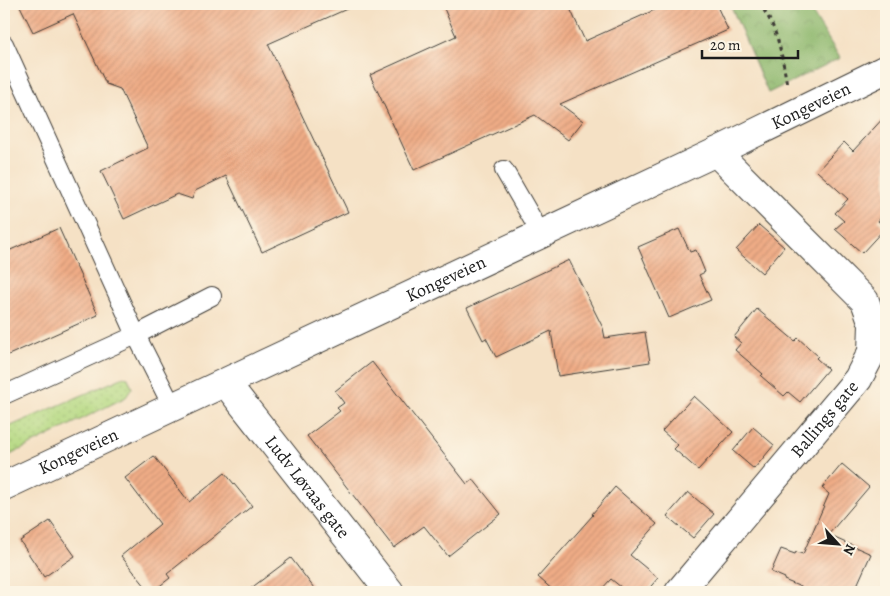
<svg xmlns="http://www.w3.org/2000/svg" width="890" height="596" font-family="Alegreya,serif">
<style>
.grass{fill:url(#grass-dots);stroke:#687a4f}
.forest{fill:url(#forest-crowns);stroke:#566a46}
.building{fill:url(#building-hatch)}
.lines{fill:none;stroke-linecap:round;stroke-linejoin:round}
.lane-casing{stroke:#3d3a35;stroke-width:20}
.street-casing{stroke:#3d3a35;stroke-width:30}
.path{stroke:#3d3a35;stroke-width:3;stroke-dasharray:4 4;stroke-linecap:butt}
.lane{stroke:#fff;stroke-width:18}
.street{stroke:#fff;stroke-width:28}
.labels{text-anchor:middle;stroke-width:4;stroke-linejoin:round;paint-order:stroke}
.street-label{font-size:18px;fill:#1c1c1c;stroke:#fcf5e5}
</style>
<defs>
<pattern id="grass-dots" width="8" height="8" patternUnits="userSpaceOnUse" patternTransform="scale(1.25)"><rect width="8" height="8" fill="#b5d982"/><path d="M2 2h.1M6 6h.1" fill="none" stroke="#9bba70" stroke-width="1.8" stroke-linecap="round"/></pattern>
<pattern id="forest-crowns" width="20" height="18" patternUnits="userSpaceOnUse" patternTransform="scale(1.25)"><rect width="20" height="18" fill="#90b970"/><path d="M2 6a3 3 0 1 1 6 0M12 15a3 3 0 1 1 6 0" fill="none" stroke="#7c9e60"/></pattern>
<pattern id="building-hatch" width="6" height="6" patternUnits="userSpaceOnUse" patternTransform="scale(1.25)"><rect width="6" height="6" fill="#efac86"/><path d="M-1 1l2-2M0 6l6-6M5 7l2-2" fill="none" stroke="#cc9373"/></pattern>
</defs>
<rect width="100%" height="100%" fill="#fcf5e5"/>
<filter id="ink" filterUnits="userSpaceOnUse"><feTurbulence type="fractalNoise" baseFrequency=".02" numOctaves="2"/><feDisplacementMap in="SourceGraphic" scale="10" xChannelSelector="R" yChannelSelector="G"/><feConvolveMatrix kernelMatrix="1 2 1 2 8 2 1 2 1" color-interpolation-filters="sRGB"/></filter>
<filter id="wash" filterUnits="userSpaceOnUse"><feTurbulence type="fractalNoise" baseFrequency=".0096" numOctaves="4" result="noise"/><feDisplacementMap in="SourceGraphic" scale="20" xChannelSelector="R" yChannelSelector="G"/><feGaussianBlur stdDeviation="1.12" result="paint"/><feColorMatrix in="noise" values="0 0 0 0 0 0 0 0 0 0 0 0 0 0 0 0 0 1.4 0 .05"/><feComposite in="paint" operator="in"/></filter>
<g filter="url(#wash)">
<rect width="100%" height="100%" fill="#f5e1c5"/>
<polygon class="grass" points="124,377 128,378 132,388 126,397 4,458 4,429"/>
<polygon class="forest" points="730,4 807,4 840,58 768,93"/>
<g id="blocks">
<g class="building">
<polygon points="19,4 358,4 268,44 348,212 262,252 226,176 195,191 192,199 177,194 124,219 101,171 148,148 120,89 106,84 73,14 33,32"/>
<polygon points="442,4 568,4 585,41 668,4 716,4 728,30 560,104 583,121 568,140 535,115 414,170 370,75 456,36"/>
<polygon points="886,115 886,212 878,221 885,228 862,253 835,229 844,221 835,213 848,199 817,171 844,142 853,151"/>
<polygon points="759,225 784,247 762,273 736,250"/>
<polygon points="59,228 98,315 4,357 4,253"/>
<polygon points="679,229 690,252 696,250 705,272 699,275 711,300 669,318 638,247"/>
<polygon points="569,260 603,328 605,338 645,332 650,362 558,376 551,331 496,357 486,338 483,340 467,308"/>
<polygon points="757,309 795,341 798,338 818,356 816,358 828,369 800,402 788,392 784,396 761,376 763,374 735,350 741,343 734,337"/>
<polygon points="372,362 467,484 473,479 501,514 448,556 424,526 394,548 307,436 340,411 337,408 344,403 335,391"/>
<polygon points="694,396 733,432 698,470 674,449 678,445 662,431"/>
<polygon points="753,427 774,445 754,469 733,451"/>
<polygon points="154,456 189,502 225,473 252,506 167,574 170,578 152,592 150,592 121,556 160,524 125,478"/>
<polygon points="842,464 869,487 828,535 871,554 854,592 813,592 784,580 785,578 771,572 781,549 795,554 796,552 803,554 829,494 822,488"/>
<polygon points="615,487 657,524 630,555 658,578 646,592 627,592 611,579 599,592 555,592 538,577 593,515 592,514"/>
<polygon points="688,492 714,514 693,538 667,516"/>
<polygon points="50,521 75,556 44,577 20,541"/>
<polygon points="291,558 317,592 246,592"/>
</g>
</g>
</g>
<g filter="url(#ink)">
<use href="#blocks" fill-opacity="0" stroke="#3d3a35" stroke-width="1"/>
<g class="lines">
<g class="lane-casing">
<g id="lane">
<polyline points="4,44 136,335 172,406"/>
<polyline points="504,170 541,234"/>
<polyline points="4,395 136,335 212,296"/>
</g>
</g>
<g class="street-casing">
<g id="street">
<path id="s1" d="M226 383 390 592"/>
<path id="s2" d="M4 486 716 152 886 69"/>
<path id="s3" d="M679 592 858 379 872 352 873 324 865 301 716 152"/>
</g>
</g>
<path class="path" d="M759 4C778 26 782 56 787 85"/>
<use href="#lane" class="lane"/>
<use href="#street" class="street"/>
</g>
</g>
<g class="labels">
<g class="street-label">
<text dy="6" stroke="none"><textPath href="#s2" startOffset="892">Kongeveien</textPath></text>
<text dy="6" stroke="none"><textPath href="#s2" startOffset="488">Kongeveien</textPath></text>
<text dy="6" stroke="none"><textPath href="#s3" startOffset="226">Ballings gate</textPath></text>
<text dy="6" stroke="none"><textPath href="#s2" startOffset="82">Kongeveien</textPath></text>
<text dy="6" stroke="none"><textPath href="#s1" startOffset="132">Ludv Løvaas gate</textPath></text>
</g>
</g>
<rect width="890" height="596" fill="none" stroke="#fcf5e5" stroke-width="20"/>
<g transform="translate(838 544) rotate(116)" stroke="#fcf5e5" stroke-width="4" paint-order="stroke">
<path d="M0-4L9 19L0 12L-9 19Z" fill="#1c1c1c"/>
<text y="-8" font-size="14" font-weight="bold" text-anchor="middle" fill="#1c1c1c">N</text>
</g>
<path d="M702 50v8h96v-8" fill="none" stroke="#1c1c1c" stroke-width="2.5"/>
<text x="710" y="50" font-size="15" fill="#1c1c1c" stroke="#fcf5e5" stroke-width="4" paint-order="stroke">20 m</text>
</svg>
